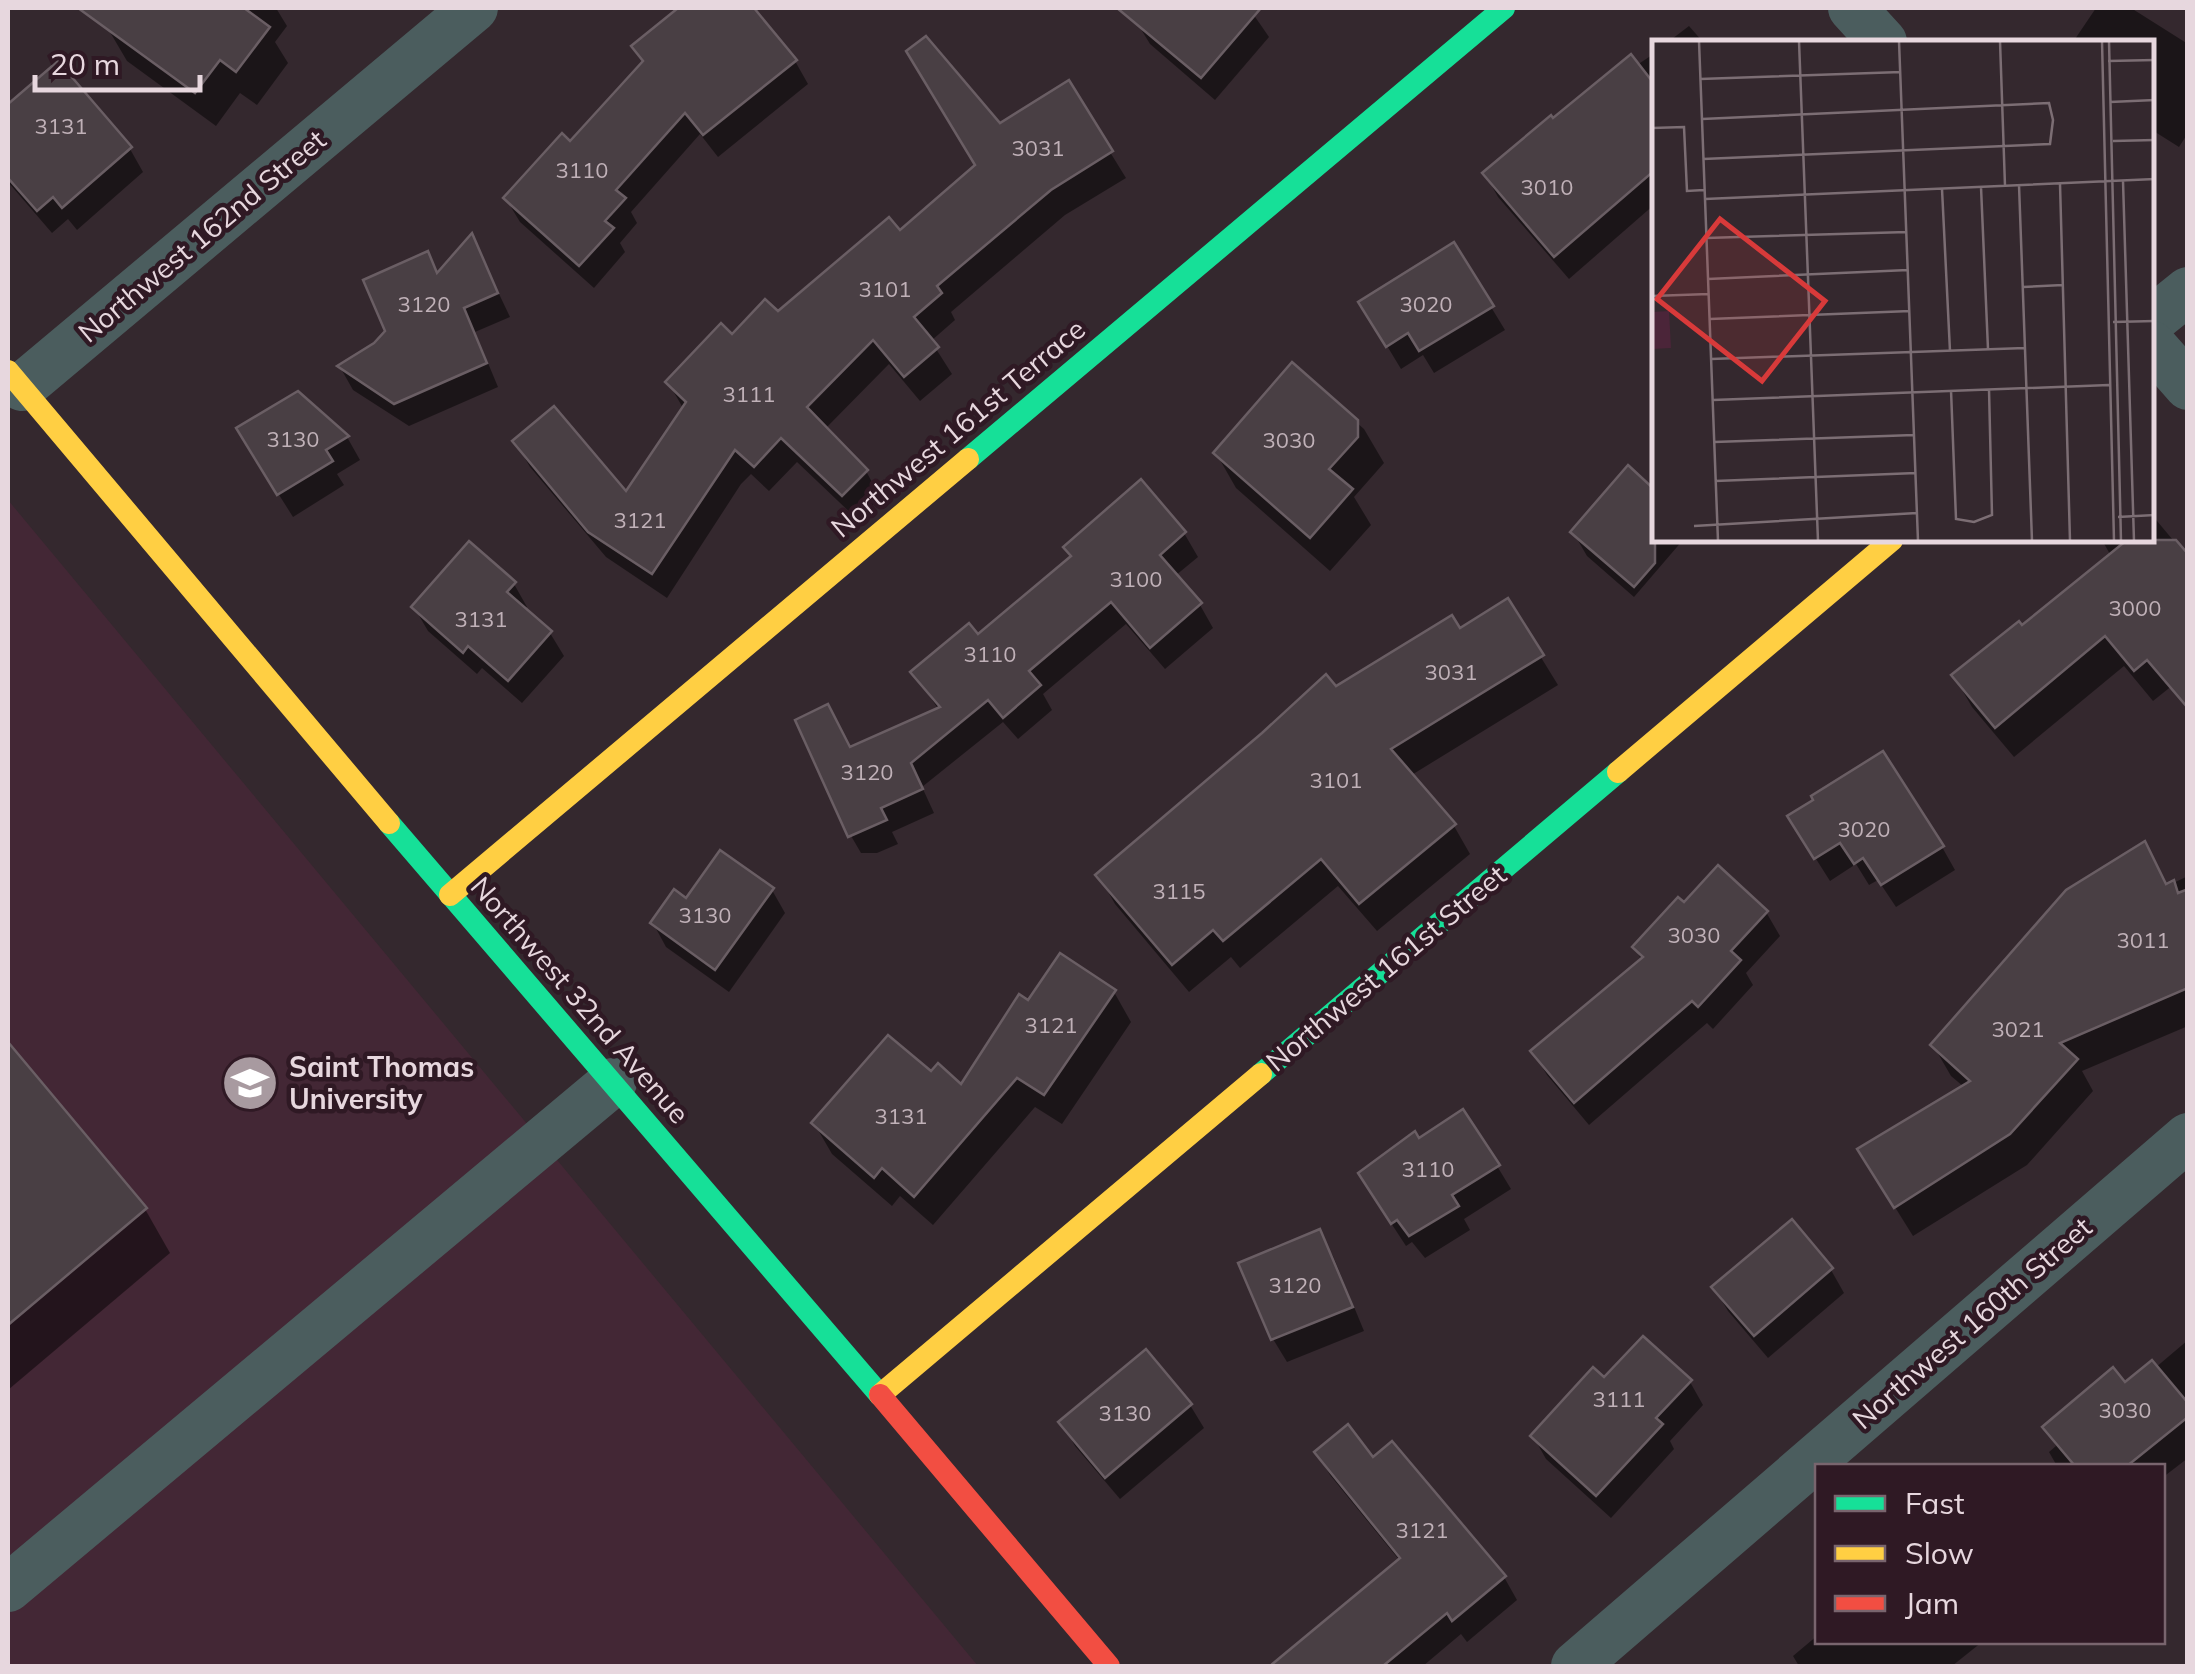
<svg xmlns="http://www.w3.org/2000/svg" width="2195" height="1674" font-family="Mulish,sans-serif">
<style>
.built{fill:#432735}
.shadow{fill:#0007}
.building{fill:#493f44;stroke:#6a5e64;stroke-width:2.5}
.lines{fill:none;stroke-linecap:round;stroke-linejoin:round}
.street{stroke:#4b5d5e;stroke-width:48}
.fast{stroke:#16e098;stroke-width:22}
.slow{stroke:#ffcf43;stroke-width:22}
.jam{stroke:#f24e42;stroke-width:22}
.labels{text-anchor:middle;stroke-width:9;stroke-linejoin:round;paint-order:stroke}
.number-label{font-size:22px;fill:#c0b1b8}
.street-label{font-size:28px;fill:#e7d7de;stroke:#2f1924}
.poi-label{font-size:28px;font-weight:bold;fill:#e7d7de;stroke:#2f1924;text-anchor:start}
.inset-road{fill:none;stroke:#7c6e74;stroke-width:2.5}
.view{fill:#d83a3a;fill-opacity:0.15;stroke:#d83a3a;stroke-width:5}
.inset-edge{fill:none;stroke:#e7d7de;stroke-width:5}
</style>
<rect width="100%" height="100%" fill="#34282e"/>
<polygon class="built" points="8,500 978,1666 8,1666"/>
<g class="shadow">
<polygon points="121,8 276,8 287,26 275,42 288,63 257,105 240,93 216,126 127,61 107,27"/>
<polygon points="682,8 693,8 701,18 714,8 751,8 795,61 808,84 718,157 700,134 631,212 637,223 620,243 625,252 594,288 520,222 506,199 570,144 644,63 634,47"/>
<polygon points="1148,8 1249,8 1269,37 1215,100 1150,44 1136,21"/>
<polygon points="2096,8 2131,8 2188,44 2188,133 2179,147 2152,130 2152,42 2073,42"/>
<polygon points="1689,26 1703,42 1668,42"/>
<polygon points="1655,53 1655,204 1569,279 1498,197 1485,174 1553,121"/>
<polygon points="58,64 130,149 143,172 77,230 68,219 52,233 8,182 8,108"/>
<polygon points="1068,84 1126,178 1065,215 951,312 955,320 931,341 952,374 920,401 889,364 825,429 866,471 880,497 858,520 797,462 769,491 751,474 741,484 667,598 606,557 530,467 515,441 626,495 683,408 668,382 732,338 778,315 899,233 978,166 999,126"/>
<polygon points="472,237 510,317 475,332 498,387 409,426 353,390 340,367 376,345 388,331 427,254 439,275"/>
<polygon points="1491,307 1505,330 1434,373 1423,355 1401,369 1375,326"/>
<polygon points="1292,366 1364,429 1384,463 1354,497 1371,525 1330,571 1236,488 1216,453"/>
<polygon points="298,394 347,437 360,460 337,474 344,485 293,517 252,452"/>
<polygon points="1655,493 1655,540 1683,540 1634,597 1587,556 1573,532"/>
<polygon points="2152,515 2188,558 2188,673 2153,701 2124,666 2014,757 1972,707 1954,676 2022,628 2111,556 2102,540 2152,540"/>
<polygon points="1184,533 1198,557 1175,576 1200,605 1213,628 1165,669 1126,624 1043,694 1052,710 1018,739 1003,722 922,787 934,813 892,832 898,844 877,853 861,853 847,829 850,750 939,710 913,672"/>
<polygon points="514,584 527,607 524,611 550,633 564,656 522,703 482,668 477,674 428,631 414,607"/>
<polygon points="1507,602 1558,685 1410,776 1454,826 1470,854 1377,931 1338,886 1240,968 1231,957 1189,992 1115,904 1099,876 1336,689 1459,631"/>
<polygon points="1817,801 1942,847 1955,870 1896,907 1878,880 1869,885 1856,864 1830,881 1804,840"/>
<polygon points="2144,844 2167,886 2188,876 2188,1026 2082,1071 2093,1091 2027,1165 1913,1236 1878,1180 1964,1087 1951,1076 1933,1045"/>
<polygon points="772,890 785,913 729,992 666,947 653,923 686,901"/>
<polygon points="1684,906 1766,912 1780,936 1746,973 1753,985 1713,1029 1707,1023 1589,1125 1547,1075 1533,1052 1642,961 1635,948"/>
<polygon points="1114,992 1131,1022 1062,1124 1035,1107 933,1225 900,1196 892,1206 832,1154 814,1123 931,1075 962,1087 1029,1003"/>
<polygon points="8,1046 145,1209 170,1253 8,1390"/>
<polygon points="1419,1141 1497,1166 1511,1189 1464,1219 1470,1230 1425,1258 1412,1242 1406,1246 1374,1197"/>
<polygon points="1791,1223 1831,1270 1844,1293 1768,1358 1728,1311 1714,1288"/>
<polygon points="1319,1232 1333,1256 1364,1331 1287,1362 1273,1339"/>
<polygon points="2188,1340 2188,1458 2162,1478 2162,1466 2057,1466 2049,1452 2056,1446 2045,1427 2155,1368"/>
<polygon points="1605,1381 1690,1382 1703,1405 1670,1441 1674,1449 1611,1518 1546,1459 1533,1436"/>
<polygon points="1190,1405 1204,1428 1120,1499 1075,1446 1062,1423"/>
<polygon points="1317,1453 1504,1577 1517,1600 1467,1642 1461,1634 1423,1666 1274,1666 1400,1561 1330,1475"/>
<polygon points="1818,1635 1818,1642 1831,1644 1982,1642 1952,1666 1799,1666 1793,1656"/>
</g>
<g class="building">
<polygon points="78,8 244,8 270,27 236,72 220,60 195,93"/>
<polygon points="678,8 754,8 797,60 703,135 685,113 616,190 626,198 605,221 614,228 579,266 503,198 562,133 570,141 643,61 631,46"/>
<polygon points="1117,8 1261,8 1201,78"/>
<polygon points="926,36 1000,123 1069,80 1113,151 1051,190 937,286 942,293 914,317 939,347 904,377 873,340 807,407 868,470 842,496 781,438 754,467 735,450 652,574 588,532 512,441 554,406 626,491 686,402 665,382 721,323 732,334 765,299 778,311 889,217 900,230 975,165 906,51"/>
<polygon points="1631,54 1655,85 1655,170 1554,257 1482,173 1551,115 1553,118"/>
<polygon points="58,61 132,147 62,208 53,197 37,211 8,178 8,104"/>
<polygon points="472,233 498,293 464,308 487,363 394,404 337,366 374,343 385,331 363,280 428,251 437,273"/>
<polygon points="1454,242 1494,306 1419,351 1408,333 1386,347 1358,302"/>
<polygon points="1292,362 1358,420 1358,437 1329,469 1353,489 1310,538 1213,453"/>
<polygon points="298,391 349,436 326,450 333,461 277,495 236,428"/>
<polygon points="1628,465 1655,490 1655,563 1634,587 1570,532"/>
<polygon points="1141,479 1186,532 1160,555 1202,603 1150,648 1111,602 1029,671 1041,685 1003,718 988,700 911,763 923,789 881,808 887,820 848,837 795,720 828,704 850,747 940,707 910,672 969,623 978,634 1071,556 1063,547"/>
<polygon points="2127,540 2176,540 2188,554 2188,708 2147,660 2134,671 2105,636 1995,728 1951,675 2019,621 2022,625"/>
<polygon points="469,541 516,582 507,592 552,631 508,681 468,646 463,653 411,607"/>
<polygon points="1508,598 1544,655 1391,749 1456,824 1359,904 1321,859 1223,941 1213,930 1172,965 1095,875 1262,733 1326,674 1336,686 1452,615 1460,628"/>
<polygon points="1883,751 1944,846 1881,885 1863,858 1854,864 1840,843 1814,859 1787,816 1813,800 1811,796"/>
<polygon points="2145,841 2166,884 2174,880 2178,893 2188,889 2188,988 2060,1043 2078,1059 2010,1134 1894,1208 1857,1149 1970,1081 1930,1045 2066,890"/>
<polygon points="720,850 774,888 715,970 650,923 674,889 686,898"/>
<polygon points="1718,865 1768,911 1731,951 1741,960 1698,1007 1692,1001 1574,1103 1530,1051 1643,957 1632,947 1678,897 1684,902"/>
<polygon points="1060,953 1116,990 1044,1095 1017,1078 914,1197 882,1168 874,1178 811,1123 888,1035 931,1071 938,1063 961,1084 1019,994 1028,1000"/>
<polygon points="8,1042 147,1208 8,1325"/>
<polygon points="1463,1109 1500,1165 1452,1195 1459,1206 1409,1236 1397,1220 1391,1224 1358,1173 1415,1131 1419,1138"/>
<polygon points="1792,1219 1833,1268 1754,1336 1711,1287"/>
<polygon points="1320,1229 1353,1307 1271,1340 1238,1263"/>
<polygon points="1643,1336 1692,1380 1656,1418 1663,1424 1596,1496 1530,1436 1593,1367 1604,1377"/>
<polygon points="1146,1349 1192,1404 1105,1478 1058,1422"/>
<polygon points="2152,1360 2188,1403 2188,1417 2127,1466 2075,1466 2042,1427 2113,1367 2125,1382"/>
<polygon points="1348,1424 1373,1457 1392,1441 1506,1576 1452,1621 1447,1613 1383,1666 1270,1666 1400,1558 1314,1452"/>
</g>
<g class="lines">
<g class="street">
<polyline points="1852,8 1883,42"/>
<polyline points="2152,320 2188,291"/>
<polyline points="2152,345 2188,386"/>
<polyline points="22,387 474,8"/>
<polyline points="8,1588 613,1082"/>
<polyline points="1575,1666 2188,1137"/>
</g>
<g class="fast">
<polyline points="968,459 1504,8"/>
<polyline points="389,823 880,1395"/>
<polyline points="1261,1074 1618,772"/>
</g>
<g class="slow">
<polyline points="8,371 389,823"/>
<polyline points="1618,772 1892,540"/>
<polyline points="450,895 968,459"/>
<polyline points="880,1395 1261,1074"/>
</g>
<polyline class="jam" points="880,1395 1109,1666"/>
</g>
<defs>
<g id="university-disc" transform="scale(2.875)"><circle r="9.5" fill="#a89aa0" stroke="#2f1924"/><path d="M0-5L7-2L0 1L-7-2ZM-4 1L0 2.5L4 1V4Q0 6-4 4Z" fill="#fff"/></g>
</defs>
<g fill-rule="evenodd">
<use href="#university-disc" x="250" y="1083"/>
</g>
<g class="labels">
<g class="number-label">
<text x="61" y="134">3131</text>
<text x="1038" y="156">3031</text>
<text x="582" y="178">3110</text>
<text x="1547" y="195">3010</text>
<text x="885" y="297">3101</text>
<text x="424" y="312">3120</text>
<text x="1426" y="312">3020</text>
<text x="749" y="402">3111</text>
<text x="293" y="447">3130</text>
<text x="1289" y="448">3030</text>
<text x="640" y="528">3121</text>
<text x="1136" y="587">3100</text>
<text x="2135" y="616">3000</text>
<text x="481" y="627">3131</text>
<text x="990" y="662">3110</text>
<text x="1451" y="680">3031</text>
<text x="867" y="780">3120</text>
<text x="1336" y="788">3101</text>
<text x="1864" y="837">3020</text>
<text x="1179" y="899">3115</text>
<text x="705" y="923">3130</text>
<text x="1694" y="943">3030</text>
<text x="2143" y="948">3011</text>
<text x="1051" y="1033">3121</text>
<text x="2018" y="1037">3021</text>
<text x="901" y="1124">3131</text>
<text x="1428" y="1177">3110</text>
<text x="1295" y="1293">3120</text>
<text x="1619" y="1407">3111</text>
<text x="2125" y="1418">3030</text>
<text x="1125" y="1421">3130</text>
<text x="1422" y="1538">3121</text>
</g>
<g class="street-label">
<text transform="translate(202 236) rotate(-40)" y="10">Northwest 162nd Street</text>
<text transform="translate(958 428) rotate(-40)" y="10">Northwest 161st Terrace</text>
<text transform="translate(1386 968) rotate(-40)" y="10">Northwest 161st Street</text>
<text transform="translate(580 1000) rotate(49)" y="10">Northwest 32nd Avenue</text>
<text transform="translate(1972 1323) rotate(-41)" y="10">Northwest 160th Street</text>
</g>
<g class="poi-label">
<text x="289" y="1077">Saint Thomas<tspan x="289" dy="32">University</tspan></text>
</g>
</g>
<g transform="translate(1652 40)">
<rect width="502" height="502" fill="#34282e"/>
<path d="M17 271 19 308 0 309V272Z" fill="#4b2539"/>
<path class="inset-road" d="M47 1 66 501M147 1 166 501M247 1 266 501M348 1 353 146M450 1 462 501M457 1 469 501M456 21 503 20M48 39 249 32M458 62 503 60M50 79 397 63 401 80 398 104 51 119M0 88 32 87 35 151 52 150M461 101 503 100M471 141 482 501M408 144 418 501M367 145 380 501M329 147 336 309M290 149 298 311M53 159 503 139M54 198 255 192M56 239 256 230M371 247 411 245M0 256 57 254M58 279 258 271M461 282 503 281M59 319 373 308M299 350 304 479 322 482 340 475 337 349M61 360 457 345M62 402 262 395M63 441 264 433M466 477 503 475M42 486 265 473"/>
<path class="view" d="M68 179 173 261 110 341 5 259Z"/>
<rect width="502" height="502" class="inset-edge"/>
</g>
<rect width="2195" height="1674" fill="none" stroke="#e7d7de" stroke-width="20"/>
<rect x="1815" y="1464" width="350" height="180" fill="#2f1924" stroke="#79656e" stroke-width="2.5"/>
<rect x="1835" y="1496" width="50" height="15" fill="#16e098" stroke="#79656e" stroke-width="2.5"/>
<text x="1905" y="1514" font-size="30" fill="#e7d7de">Fast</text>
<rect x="1835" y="1546" width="50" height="15" fill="#ffcf43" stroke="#79656e" stroke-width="2.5"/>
<text x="1905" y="1564" font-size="30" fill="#e7d7de">Slow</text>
<rect x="1835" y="1596" width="50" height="15" fill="#f24e42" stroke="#79656e" stroke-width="2.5"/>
<text x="1905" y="1614" font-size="30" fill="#e7d7de">Jam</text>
<path d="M35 75v15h165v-15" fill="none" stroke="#e7d7de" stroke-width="5"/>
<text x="50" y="75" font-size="30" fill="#e7d7de" stroke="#2f1924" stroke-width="8" paint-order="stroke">20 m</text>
</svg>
